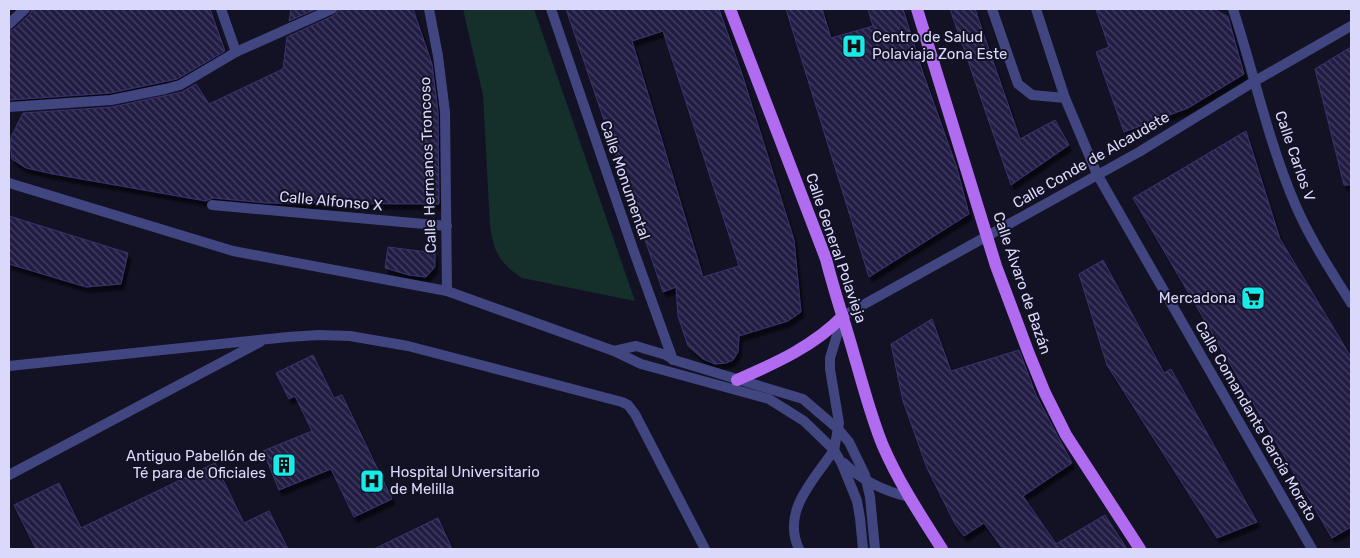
<svg xmlns="http://www.w3.org/2000/svg" width="1360" height="558" font-family="Rubik,sans-serif">
<style>
.green{fill:#152f2b}
.building{fill:url(#building-back-hatch);stroke:#39336f;fill-rule:evenodd;filter:url(#shadow)}
.lines{fill:none;stroke-linecap:round;stroke-linejoin:round}
.lane{stroke:#414580;stroke-width:10}
.street{stroke:#414580;stroke-width:10}
.primary{stroke:#b16bf1;stroke-width:12}
.labels{text-anchor:middle;stroke-width:4;stroke-linejoin:round;paint-order:stroke}
.poi-label{font-size:15px;fill:#dad9fc;stroke:#131225;text-anchor:start}
.street-label{font-size:15px;fill:#dad9fc;stroke:#131225}
</style>
<defs>
<pattern id="building-back-hatch" width="6" height="6" patternUnits="userSpaceOnUse" patternTransform="scale(1.25)"><rect width="6" height="6" fill="#231f45"/><path d="M-1 5l2 2M0 0l6 6M5-1l2 2" fill="none" stroke="#423f61"/></pattern>
<filter id="shadow"><feDropShadow dx="3" dy="5.5" stdDeviation="1" flood-color="#0009"/></filter>
</defs>
<rect width="100%" height="100%" fill="#131225"/>
<path class="green" d="M463 9H534L635 301 522 278C500 264 493 251 490 225L483 95Z"/>
<g class="building">
<polygon points="32,9 210,9 225,51 177,79 163,82 110,93 9,100 9,31 14,29 30,14"/>
<polygon points="291,9 316,9 289,21"/>
<polygon points="339,9 413,9 432,64 438,112 439,204 267,203 213,198 206,201 53,174 26,168 12,159 10,145 11,137 23,113 112,107 182,92 196,84 209,104 283,69 287,37 335,15"/>
<path d="M566 9H719L742 74 794 240 801 312 788 321 739 336 738 352 733 360 726 363 715 364 703 359 688 346 678 316 676 287 663 292ZM663 31 739 266 703 277 632 41Z"/>
<polygon points="786,9 822,9 831,38 873,26 868,9 903,9 923,73 957,168 969,214 869,277"/>
<polygon points="950,9 975,9 1020,139 1055,120 1069,145 1011,185"/>
<polygon points="1096,9 1214,9 1228,17 1244,74 1188,108 1124,132 1096,52 1109,47"/>
<polygon points="1351,47 1351,185 1344,185 1315,69"/>
<polygon points="1246,131 1280,239 1351,357 1351,527 1332,538 1133,198"/>
<polygon points="9,216 128,253 121,284 86,287 9,264"/>
<polygon points="388,247 435,253 435,267 426,277 409,275 385,268"/>
<polygon points="1103,260 1164,373 1171,369 1257,522 1217,538 1107,365 1079,274"/>
<polygon points="932,319 951,371 1019,350 1036,395 1072,463 1023,496 1056,544 1105,515 1127,549 1003,549 984,523 964,536 955,524 927,468 903,401 891,344"/>
<polygon points="313,355 334,398 342,395 392,499 354,517 331,469 279,490 263,451 312,431 295,396 289,399 276,373"/>
<polygon points="215,463 244,523 269,511 288,549 36,549 14,505 59,483 81,528"/>
<polygon points="438,518 452,549 374,549"/>
</g>
<g class="lines">
<g class="lane">
<polyline points="992,9 1018,84 1032,95 1065,98"/>
<polyline points="9,366 288,337 319,335 350,336 408,346 622,402 628,405 635,414 705,549"/>
<polyline points="9,475 260,342"/>
<path d="M799 549C781 511 814 480 834 450"/>
</g>
<g class="street">
<polyline points="221,9 236,52"/>
<polyline points="429,9 438,56 445,112 447,291"/>
<polyline points="551,9 633,249 673,360"/>
<polyline points="1036,9 1065,98 1097,174 1312,549"/>
<path d="M1233 9C1254 73 1268 141 1295 204 1310 239 1331 271 1351 303"/>
<polyline points="9,24 25,9"/>
<polyline points="9,107 111,100 165,89 180,85 192,78 236,52 332,9"/>
<polyline points="9,183 233,251 447,291 614,351 641,364 769,399 804,421 834,450 842,464 857,501 860,518 863,549"/>
<polyline points="212,205 447,226"/>
<polyline points="614,351 636,346 666,355 674,360 803,399 838,429 849,442 865,475 870,497 875,549"/>
<polyline points="834,450 839,423 830,369 830,358 843,316 1139,152 1255,81 1351,26"/>
<path d="M844 463C862 481 884 491 909 497"/>
</g>
<g class="primary">
<path d="M730 9 826 259C834 291 845 323 854 355 863 385 871 417 883 446 899 483 921 516 942 549"/>
<polyline points="917,9 996,266 1029,354 1045,393 1066,435 1140,549"/>
<path d="M737 380C776 363 814 346 843 316"/>
</g>
</g>
<defs>
<g id="hospital-square" transform="scale(1.25)"><rect x="-9" y="-9" width="18" height="18" rx="4" fill="#17eae8" stroke="#131225"/><path d="M-5-5h3v3.5h4V-5h3V5h-3V1.5h-4V5h-3Z" fill="#111"/></g>
<g id="supermarket-square" transform="scale(1.25)"><rect x="-9" y="-9" width="18" height="18" rx="4" fill="#17eae8" stroke="#131225"/><path d="M-6-5.5h2.5l.6 2H6L4.5 2H-2.5L-4.4-4H-6ZM-1.5 3.2a1.3 1.3 0 1 0 .1 0ZM3 3.2a1.3 1.3 0 1 0 .1 0Z" fill="#111"/></g>
<g id="building-square" transform="scale(1.25)"><rect x="-9" y="-9" width="18" height="18" rx="4" fill="#17eae8" stroke="#131225"/><path d="M-4-6H4V6H1V3H-1V6H-4ZM-2.5-4.3h1.7v1.8h-1.7ZM.8-4.3h1.7v1.8H.8ZM-2.5-1h1.7V.8h-1.7ZM.8-1h1.7V.8H.8Z" fill="#111"/></g>
</defs>
<g fill-rule="evenodd">
<use href="#hospital-square" x="854" y="46"/>
<use href="#supermarket-square" x="1253" y="298"/>
<use href="#building-square" x="284" y="465"/>
<use href="#hospital-square" x="372" y="481"/>
</g>
<g class="labels">
<g class="poi-label">
<text x="872" y="42">Centro de Salud<tspan x="872" dy="17">Polaviaja Zona Este</tspan></text>
<text x="1236" y="303" text-anchor="end">Mercadona</text>
<text x="266" y="461" text-anchor="end">Antiguo Pabellón de<tspan x="266" dy="17">Té para de Oficiales</tspan></text>
<text x="390" y="477">Hospital Universitario<tspan x="390" dy="17">de Melilla</tspan></text>
</g>
<g class="street-label">
<text transform="translate(1295 156) rotate(71)" y="5">Calle Carlos V</text>
<text transform="translate(1091 160) rotate(-30)" y="5">Calle Conde de Alcaudete</text>
<text transform="translate(428 165) rotate(-92)" y="5">Calle Hermanos Troncoso</text>
<text transform="translate(625 180) rotate(71)" y="5">Calle Monumental</text>
<text transform="translate(331 201) rotate(5)" y="5">Calle Alfonso X</text>
<text transform="translate(836 248) rotate(71)" y="5">Calle General Polavieja</text>
<text transform="translate(1022 283) rotate(71)" y="5">Calle Álvaro de Bazán</text>
<text transform="translate(1256 421) rotate(60)" y="5">Calle Comandante García Morato</text>
</g>
</g>
<rect width="1360" height="558" fill="none" stroke="#dad9fc" stroke-width="20"/>
</svg>
